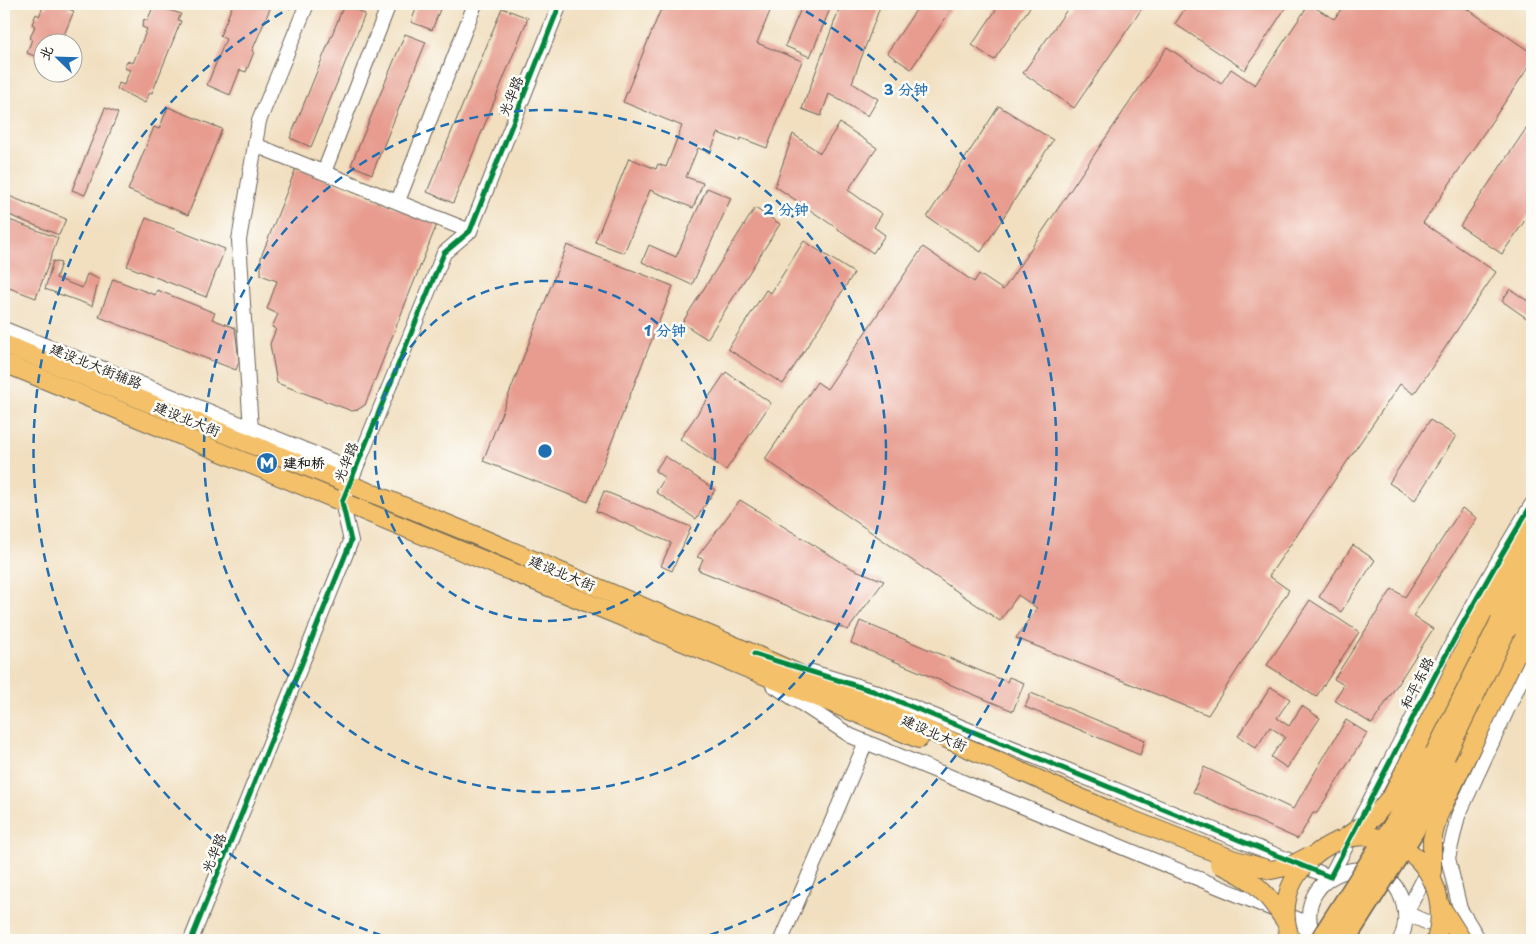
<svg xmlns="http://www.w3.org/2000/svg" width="1536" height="944" font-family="'Playpen Sans','LXGW WenKai TC',sans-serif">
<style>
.building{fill:#e79c8f}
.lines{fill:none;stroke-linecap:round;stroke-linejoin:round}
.minor-casing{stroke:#676055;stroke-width:16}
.major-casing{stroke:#676055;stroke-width:20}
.highway-casing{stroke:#676055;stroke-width:24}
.minor{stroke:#fff;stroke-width:14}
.major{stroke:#f4c16a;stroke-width:18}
.highway{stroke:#f4c16a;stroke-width:21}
.major-bridge-casing{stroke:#676055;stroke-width:20;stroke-linecap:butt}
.highway-bridge-casing{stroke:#676055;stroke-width:24;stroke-linecap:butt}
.major-bridge{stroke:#f4c16a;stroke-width:18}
.highway-bridge{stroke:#f4c16a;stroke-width:21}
.cycleway-casing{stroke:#fdfcf7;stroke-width:8}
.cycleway{stroke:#00873e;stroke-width:5}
.ring{fill:none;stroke:#1f6fb2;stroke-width:2.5;stroke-dasharray:9 6}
.labels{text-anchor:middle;stroke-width:5;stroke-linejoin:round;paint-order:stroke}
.street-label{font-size:14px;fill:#1c1c1c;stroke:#fdfcf7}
.poi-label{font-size:14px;font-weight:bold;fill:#1c1c1c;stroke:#fdfcf7;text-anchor:start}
.centre{fill:#1f6fb2;stroke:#fdfcf7;stroke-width:2.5}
.ring-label{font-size:15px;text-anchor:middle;font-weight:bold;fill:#1f6fb2;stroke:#fdfcf7;stroke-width:5;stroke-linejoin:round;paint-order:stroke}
</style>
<rect width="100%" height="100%" fill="#fdfcf7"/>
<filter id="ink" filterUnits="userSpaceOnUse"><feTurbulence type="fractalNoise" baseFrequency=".02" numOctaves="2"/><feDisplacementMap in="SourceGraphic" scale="10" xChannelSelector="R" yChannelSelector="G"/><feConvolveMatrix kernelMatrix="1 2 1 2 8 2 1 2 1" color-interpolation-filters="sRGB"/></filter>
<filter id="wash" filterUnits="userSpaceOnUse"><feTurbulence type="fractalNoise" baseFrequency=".0096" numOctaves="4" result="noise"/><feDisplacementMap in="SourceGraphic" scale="20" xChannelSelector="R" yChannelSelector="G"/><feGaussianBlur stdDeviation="1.12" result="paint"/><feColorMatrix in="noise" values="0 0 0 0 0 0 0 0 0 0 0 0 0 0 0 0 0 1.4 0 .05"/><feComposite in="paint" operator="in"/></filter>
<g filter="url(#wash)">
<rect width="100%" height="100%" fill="#f1dfc0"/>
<g id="blocks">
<g class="building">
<polygon points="48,4 70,4 68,9 74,11 61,42 42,42 42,59 27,53 32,39 30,38 35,26 32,24 36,14 39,16 43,7 46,8"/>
<polygon points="233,4 272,4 252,51 254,52 246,72 240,70 230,95 207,85 226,39 220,36"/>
<polygon points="418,4 442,4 432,30 411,22"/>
<polygon points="663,4 773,4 757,43 802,61 767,148 741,138 739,141 718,133 710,153 698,148 686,177 703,183 693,208 650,190 624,253 595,242 629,158 656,169 658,164 666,167 682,126 623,102"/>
<polygon points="803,4 832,4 810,57 785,46"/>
<polygon points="841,4 881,4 852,83 878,99 868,116 829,94 821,116 802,109"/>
<polygon points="920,4 955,4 911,69 887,53"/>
<polygon points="1000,4 1032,4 994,60 972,45"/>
<polygon points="1071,4 1145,4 1074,108 1023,73"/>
<polygon points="1188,4 1288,4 1245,70 1175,24"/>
<polygon points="1309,4 1334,19 1345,4 1460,4 1532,53 1532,62 1423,223 1496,272 1414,394 1400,384 1269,576 1289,590 1208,715 1016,638 1037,608 1018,595 1000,621 765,459 817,382 827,389 923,247 974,282 979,274 1003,290 1167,47 1221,84 1231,69 1255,85"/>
<polygon points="154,5 181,14 178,20 181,21 152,93 150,92 145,103 117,89 119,83 124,85 130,70 124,68 127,61 133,63 147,29 142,27 144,19 147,21"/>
<polygon points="344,5 365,14 311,147 290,138"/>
<polygon points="502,8 528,18 453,203 427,192"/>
<polygon points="405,34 426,42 372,174 351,165"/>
<polygon points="999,106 1053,140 981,252 927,217"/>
<polygon points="168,107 222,129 188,215 128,190 154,127 159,129"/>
<polygon points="105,108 118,113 85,195 72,190"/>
<polygon points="1532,120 1532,210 1502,254 1460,226"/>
<polygon points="840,123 877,148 848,190 882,214 874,227 885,235 873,253 775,186 793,134 820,153"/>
<polygon points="296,168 437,224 365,405 357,410 352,411 277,383 270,344 276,329 272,327 278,314 267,309 277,281 261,275 261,257"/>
<polygon points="707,188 731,198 692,285 642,262 649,245 676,257"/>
<polygon points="4,194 66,219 59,235 4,213"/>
<polygon points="755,208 780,224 707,339 682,323"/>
<polygon points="4,218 58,238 36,298 4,286"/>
<polygon points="146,218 225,249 206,297 127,266"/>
<polygon points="804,241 854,273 783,384 728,349 766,290 771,293"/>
<polygon points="567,245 673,286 588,502 483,461"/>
<polygon points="53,261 61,263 56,278 82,288 87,274 99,279 92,306 45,289"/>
<polygon points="113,279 155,295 157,290 215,313 212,319 235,328 239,361 236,370 99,317"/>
<polygon points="1510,289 1532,304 1532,322 1502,301"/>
<polygon points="726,372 771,403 726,470 680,439"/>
<polygon points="1430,420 1456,436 1415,500 1389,483"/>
<polygon points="665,456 715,490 696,519 656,492 665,478 655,471"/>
<polygon points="604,491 691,527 672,571 661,566 671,543 596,511"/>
<polygon points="740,500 853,569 884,581 848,630 698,570 703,559 697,557"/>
<polygon points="1462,508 1477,518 1413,616 1433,629 1372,724 1334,700 1344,685 1334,679 1392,589 1405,597"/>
<polygon points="1353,545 1375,560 1341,612 1319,597"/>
<polygon points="1310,600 1359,632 1316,697 1267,665"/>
<polygon points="860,621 1007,682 1009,677 1024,683 1013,711 851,643"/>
<polygon points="1271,687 1290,699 1277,718 1289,726 1302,706 1320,718 1287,768 1271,757 1285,737 1270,727 1256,748 1238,736"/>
<polygon points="1031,693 1145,740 1140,755 1025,707"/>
<polygon points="1346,720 1367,733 1317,813 1313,813 1298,839 1193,792 1204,767 1293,809"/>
</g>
</g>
</g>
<g filter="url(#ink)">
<use href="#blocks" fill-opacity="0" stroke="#676055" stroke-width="1"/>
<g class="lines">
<g class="minor-casing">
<g id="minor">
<polyline points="255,145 470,231"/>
<polyline points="324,172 389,4"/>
<polyline points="398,201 475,4"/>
<polyline points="4,329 355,470"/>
<polyline points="252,446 239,240 259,121 307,4"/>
<path d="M812 672 873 691 1330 877C1396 752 1458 624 1532 504"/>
<polyline points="773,685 851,736 1309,924 1297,940"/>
<polyline points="1430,867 1406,913 1446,931"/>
<path d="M1312 932C1292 870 1387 843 1403 903 1407 916 1406 928 1400 940"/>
<polyline points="191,940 351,541 342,502 444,253 470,231 560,4"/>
<polyline points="781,940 866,742"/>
<polyline points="1479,940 1460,909 1448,858 1458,816 1532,656"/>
</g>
</g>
<g class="major-casing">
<g id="major">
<polyline points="4,344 472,534 747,651 1115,813"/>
<polyline points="4,363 919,739"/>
<polyline points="1483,612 1515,551 1532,526"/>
<polyline points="1524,638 1532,621"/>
</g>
</g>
<g class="highway-casing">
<g id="highway">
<polyline points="1428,759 1509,595 1532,558"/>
<polyline points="1446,766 1532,594"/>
</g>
</g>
<use href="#minor" class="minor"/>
<use href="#major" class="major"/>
<use href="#highway" class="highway"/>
<g class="major-bridge-casing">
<g id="major-bridge">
<polyline points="1115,813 1232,859 1271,870 1290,866 1309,856"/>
<polyline points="1346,837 1373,818 1393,794 1483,612"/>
<path d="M1219 864C1252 878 1266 891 1285 921"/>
<polyline points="1432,879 1432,840 1438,816 1524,638"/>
<polyline points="1440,905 1462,940"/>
<path d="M1291 940C1282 917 1284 892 1299 872 1354 796 1461 852 1436 940"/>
</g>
</g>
<g class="highway-bridge-casing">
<g id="highway-bridge">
<polyline points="1321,940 1397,821 1428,759"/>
<polyline points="1344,940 1413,831 1446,766"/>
</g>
</g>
<use href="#major-bridge" class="major-bridge"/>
<use href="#highway-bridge" class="highway-bridge"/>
<g class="cycleway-casing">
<g id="cycleway">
<path d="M754 654 873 691 1330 877C1396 752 1458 624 1532 504"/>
<polyline points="191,940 351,541 342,502 444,253 470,231 560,4"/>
</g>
</g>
<use href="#cycleway" class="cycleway"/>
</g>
</g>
<g class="ring">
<circle cx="545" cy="451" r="170"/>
<circle cx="545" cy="451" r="341"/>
<path d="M396 940A511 511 0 0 1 297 4M793 4A511 511 0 0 1 694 940"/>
</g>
<defs>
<g id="metro-disc" transform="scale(1.125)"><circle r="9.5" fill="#1f6fb2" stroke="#fdfcf7"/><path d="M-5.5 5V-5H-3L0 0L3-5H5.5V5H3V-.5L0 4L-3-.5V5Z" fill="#fff"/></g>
</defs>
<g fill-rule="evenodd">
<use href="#metro-disc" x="267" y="463"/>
</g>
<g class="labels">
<g class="street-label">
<text transform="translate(511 96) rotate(-68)" y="5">光华路</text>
<text transform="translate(96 366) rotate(22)" y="5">建设北大街辅路</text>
<text transform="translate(187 419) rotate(22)" y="5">建设北大街</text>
<text transform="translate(346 462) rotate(-68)" y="5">光华路</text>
<text transform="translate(562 573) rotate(23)" y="5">建设北大街</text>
<text transform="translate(1417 683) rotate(-63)" y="5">和平东路</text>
<text transform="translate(934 733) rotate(24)" y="5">建设北大街</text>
<text transform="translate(214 853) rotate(-68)" y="5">光华路</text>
</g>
<g class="poi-label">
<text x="283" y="468">建和桥</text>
</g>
</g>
<circle cx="545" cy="451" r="8" class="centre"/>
<g class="ring-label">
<text x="906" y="95">3 分钟</text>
<text x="786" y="215">2 分钟</text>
<text x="665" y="336">1 分钟</text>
</g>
<rect width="1536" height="944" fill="none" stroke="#fdfcf7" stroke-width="20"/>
<g transform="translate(58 58) rotate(293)"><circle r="24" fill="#fdfcf7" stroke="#a3a29f"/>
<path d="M0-4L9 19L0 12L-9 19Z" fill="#1f6fb2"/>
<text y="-8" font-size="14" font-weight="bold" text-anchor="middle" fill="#1c1c1c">北</text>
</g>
</svg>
